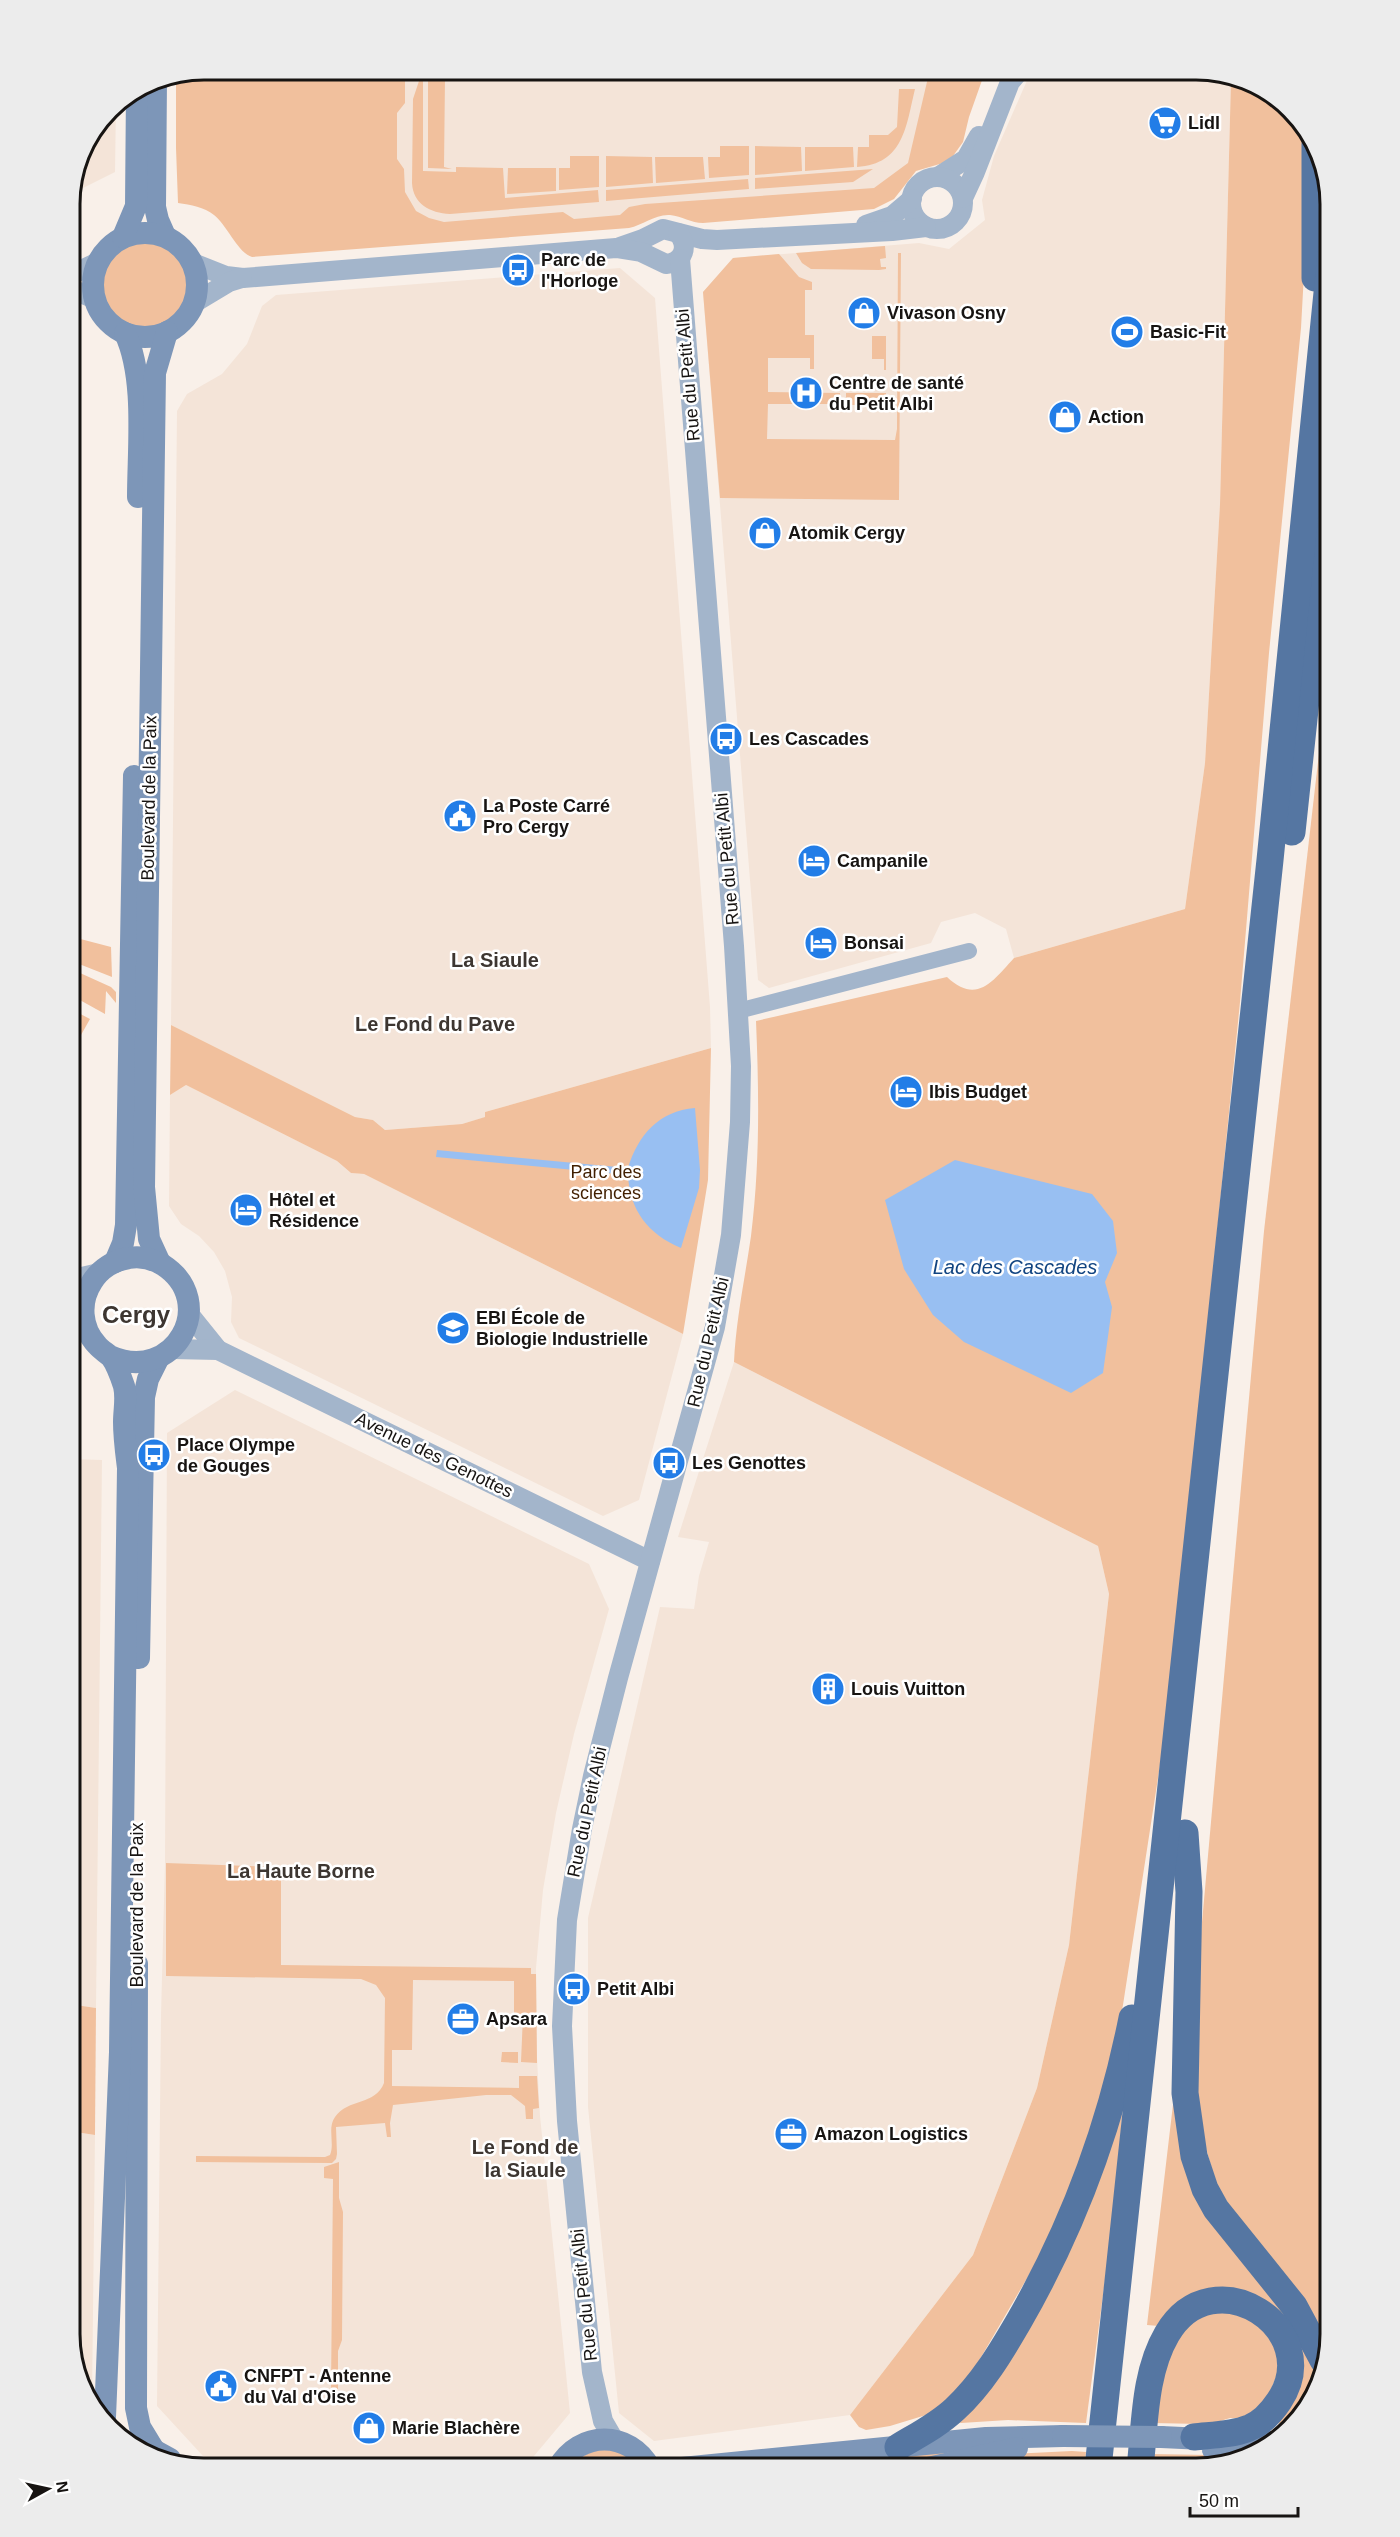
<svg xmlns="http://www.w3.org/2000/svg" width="1400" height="2537" font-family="Arial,sans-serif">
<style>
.built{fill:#f4e4d8}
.green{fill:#f1c09d}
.water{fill:#98bff2}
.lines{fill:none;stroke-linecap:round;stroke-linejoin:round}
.minor{stroke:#a3b5cb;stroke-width:16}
.tertiary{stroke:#a3b5cb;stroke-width:20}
.secondary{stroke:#7d96b8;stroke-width:22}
.trunk{stroke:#5576a2;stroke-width:27}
.secondary-bridge{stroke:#7d96b8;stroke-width:22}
.labels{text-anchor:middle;stroke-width:5;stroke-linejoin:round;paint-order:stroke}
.poi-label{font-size:18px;font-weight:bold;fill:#171412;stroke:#fff;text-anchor:start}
.street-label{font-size:18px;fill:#171412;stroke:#fff}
.park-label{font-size:18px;fill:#411f00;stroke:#fff}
.neighbourhood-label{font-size:20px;font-weight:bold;fill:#3d3631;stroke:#fff}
.water-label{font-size:20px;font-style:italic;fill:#114481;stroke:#fff}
.district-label{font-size:24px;font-weight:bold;fill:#3d3631;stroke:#fff}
.rim{fill:none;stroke:#171412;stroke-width:3}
</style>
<rect width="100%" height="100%" fill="#f9f0e9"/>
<g class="built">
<polygon points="204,69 980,69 920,165 893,195 697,203 629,218 269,246"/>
<polygon points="1032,69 1206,69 1231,79 1220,504 1205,763 1185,909 1014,958 1006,929 975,913 941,922 931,943 769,988 758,980 703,292 733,258 919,243 949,249 985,220 982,200 994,156"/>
<polygon points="116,103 115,172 79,190 69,199 79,152 109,108"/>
<polygon points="620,268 655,298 710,1007 711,1048 485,1112 486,1117 462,1124 385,1130 373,1120 355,1117 171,1025 177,411 187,394 222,374 247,344 262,306 276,295"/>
<polygon points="186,1085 337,1161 351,1173 364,1174 683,1334 639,1500 603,1516 239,1338 231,1322 232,1297 225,1271 214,1252 199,1236 181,1224 169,1206 170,1095"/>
<polygon points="734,1362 1098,1546 1109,1594 1069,1945 1037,2088 973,2255 850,2415 654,2441 619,2413 588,2107 588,1918 660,1607 694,1609 699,1576 709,1542 678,1537"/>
<polygon points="235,1390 589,1564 609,1609 574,1734 556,1813 543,1890 536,1968 537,2058 540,2116 570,2413 529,2462 479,2468 214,2468 157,2406 161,2015 165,1863 167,1433"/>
<polygon points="69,1459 102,1460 96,2008 69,2004"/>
<polygon points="69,2131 95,2135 92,2401 79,2385 69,2333"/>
</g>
<g class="green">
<path d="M204 69H405V103L397 113V159L404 169 405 192 416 211 429 218 444 222 563 212 574 219 620 215 629 207 645 204 874 188 908 163 930 69H986L969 117 963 142 953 156 943 163 916 171 894 199 874 209 703 223C691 223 682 216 670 215 655 214 643 225 629 228L252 257C238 253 227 225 214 215 204 207 191 205 178 203L176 148V74Z"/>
<path d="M423 69V171L456 172V167L503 168 505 198 598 190 599 202 450 214C430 213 413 204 412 183L413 99Z"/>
<polygon points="428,78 445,78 444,167 452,169 428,168"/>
<path d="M1231 79 1278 97 1301 126 1306 171V237L1301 328 1269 653 1240 1002 1180 1603 1164 1739 1123 2005 1106 2086 1091 2134 1048 2242 973 2371 936 2412 890 2426 866 2430 859 2427 850 2415 973 2255 1037 2088 1069 1945 1109 1594 1098 1546 734 1362C736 1319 745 1278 751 1236 760 1164 759 1093 756 1021L947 977C977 1005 993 981 1014 958L1185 909 1205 763 1220 504Z"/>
<path d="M899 89H915C906 126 904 164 857 167L858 147H869V135H888L897 127Z"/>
<polygon points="720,146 749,146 749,175 709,178 708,157 720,157"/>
<polygon points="755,146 801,147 802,171 755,175"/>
<polygon points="805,147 853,147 854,167 805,171"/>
<polygon points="570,156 599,156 599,187 559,190 559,168 570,168"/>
<polygon points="606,156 652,157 653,183 606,187"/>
<polygon points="655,157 703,157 705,179 656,183"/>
<polygon points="508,168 556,168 556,191 507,194"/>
<polygon points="873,169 853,182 755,189 755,178"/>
<polygon points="748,179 749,189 606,201 606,190"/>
<circle cx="145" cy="285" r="44"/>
<polygon points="885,246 886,258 880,259 881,267 886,267 886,269 879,270 811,269 802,263 796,253"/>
<polygon points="898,253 901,253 899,500 720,498 703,292 733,258 779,254 799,277 812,282 812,290 805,290 805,335 814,335 814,369 810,369 810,358 768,358 768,392 840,393 840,404 768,404 767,439 895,440 897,429"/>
<polygon points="872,336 886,336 886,370 884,370 884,359 872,359"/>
<rect x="846" y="393" width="40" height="12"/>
<polygon points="1331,649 1331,2334 1328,2342 1232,2210 1216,2184 1198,2120 1198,1967 1264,1231"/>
<polygon points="69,936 111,947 112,977 69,960"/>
<polygon points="69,968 111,987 116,992 116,1003 106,991 105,1014 69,994"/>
<polygon points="69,1008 90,1019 81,1035 69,1030"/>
<polygon points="171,1025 355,1117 373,1120 385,1130 462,1124 485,1117 485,1112 711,1048 708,1180 683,1334 364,1174 351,1173 337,1161 186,1085 170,1095"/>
<path d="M166 1863 281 1867V1965L531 1968V1974H536L537 2063 521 2062 523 2015 514 2014V1981L413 1980 412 2050H392V2086L519 2088V2076H537L539 2108 533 2109V2119H526L525 2106 511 2095H486L393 2105 390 2123 391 2137H387L385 2123 336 2127 337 2154 336 2159 332 2163 196 2162V2156L325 2157 330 2155C335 2143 327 2128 335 2117 348 2098 375 2106 384 2083L385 1998 376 1985 361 1979 166 1976Z"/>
<polygon points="69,2004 96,2008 95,2135 69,2131"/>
<polygon points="502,2052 518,2052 518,2063 501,2062"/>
<polygon points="1125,2080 1115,2205 1086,2423 1008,2420 961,2423 955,2421 978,2398"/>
<polygon points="1174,2096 1178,2100 1253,2266 1321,2368 1309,2408 1289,2424 1271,2423 1288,2323 1183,2300 1172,2307 1159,2326 1147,2325"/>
<polygon points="339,2162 339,2198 343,2212 342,2340 338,2351 338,2389 331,2390 333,2179 324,2178 324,2167"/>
<polygon points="1213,2311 1251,2316 1277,2348 1277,2375 1265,2403 1243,2418 1230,2418 1214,2423 1201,2424 1152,2423 1161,2375 1186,2324"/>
<polygon points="988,2446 934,2462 886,2468 754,2468"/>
<path d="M607 2448 622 2452 639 2468H571C581 2455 591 2451 607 2448Z"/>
<polygon points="1072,2451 1086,2452 1084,2468 969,2468 1011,2454"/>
<polygon points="1150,2454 1209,2455 1234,2461 1196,2468 1148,2468"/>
</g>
<g class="water">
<path d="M695 1108 700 1170 699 1188 681 1248C648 1234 630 1211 628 1175L436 1157 437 1150 628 1168C638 1135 659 1111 695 1108Z"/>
<polygon points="955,1160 1092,1194 1113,1221 1117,1253 1105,1282 1112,1307 1103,1373 1071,1393 964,1342 933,1315 904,1269 885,1200"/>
</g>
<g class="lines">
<polyline class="minor" points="738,1011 969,951"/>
<g class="tertiary">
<polyline points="938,177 966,159 979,136"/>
<circle cx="937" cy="203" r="26"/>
<polyline points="963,198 975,172 1010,82 1021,69"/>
<polyline points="866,225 892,216 912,199"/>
<polyline points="620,247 643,239 663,229 702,239 717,240 892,231 926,227"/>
<path d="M193 263 226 276 243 278 616 248 641 252 666 264C684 262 689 246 678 233"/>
<polyline points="69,276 98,262"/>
<polyline points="69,288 95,299"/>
<polyline points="194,303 229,282 242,278"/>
<polyline points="69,1280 99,1273"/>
<polyline points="189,1314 218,1350"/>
<polyline points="172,1349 218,1350 650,1561"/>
<polyline points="614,2440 603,2421 592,2372 567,2121 562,2026 567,1920 582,1829 593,1776 618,1678 715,1327 731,1235 740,1122 741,1066 734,946 680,259"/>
</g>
<g class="secondary">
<polyline points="156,78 155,207 158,220 165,236"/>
<circle cx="145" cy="285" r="52"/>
<polyline points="123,237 136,206 137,89"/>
<path d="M125 333C146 378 138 448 138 497"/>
<polyline points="115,1262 123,1243 126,1225 134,776"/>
<polyline points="160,1263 149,1239 144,1187 155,373 167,332"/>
<polyline points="139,1658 144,1397 148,1379 158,1359"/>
<polyline points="137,1964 136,2408 140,2427 154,2450"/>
<path d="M105 2417 120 2052 128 1468C126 1452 124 1438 124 1422 124 1410 127 1398 124 1386 121 1377 117 1365 111 1357 107 1353 101 1350 97 1345 81 1328 79 1302 92 1282 100 1269 114 1260 129 1258 141 1256 153 1259 163 1265 220 1302 174 1385 110 1356"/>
<polyline points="1161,2437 1268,2442"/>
<polyline points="128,2445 150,2448 170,2459"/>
<polyline points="1213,2450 1248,2458"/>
<path d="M558 2468C579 2430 630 2430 650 2468"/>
<polyline points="682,2468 986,2438 1063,2436"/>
<polyline points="928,2468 1017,2448"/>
</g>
<g class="trunk">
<polyline points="1315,144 1315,278"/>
<polyline points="1292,832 1331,465"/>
<polyline points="1185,1833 1189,1892 1185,2093 1194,2156 1205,2189 1216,2209 1294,2306 1323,2360"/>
<path d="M898 2447C918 2435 938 2425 955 2409 982 2384 1001 2352 1019 2321 1073 2227 1111 2124 1132 2018"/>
<polyline points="1098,2468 1270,860 1331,253"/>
<path d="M1140 2468C1145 2425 1144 2373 1167 2334 1213 2255 1327 2329 1279 2401 1271 2413 1262 2423 1249 2428 1232 2435 1212 2435 1194 2437"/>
</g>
<polyline class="secondary-bridge" points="1063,2436 1161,2437"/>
</g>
<defs>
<g id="supermarket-disc" transform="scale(1.725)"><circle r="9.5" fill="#227de7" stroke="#fff"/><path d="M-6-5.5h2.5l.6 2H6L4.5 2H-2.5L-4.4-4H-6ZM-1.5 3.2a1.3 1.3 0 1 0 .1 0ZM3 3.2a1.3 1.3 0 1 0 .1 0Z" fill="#fff"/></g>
<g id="bus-disc" transform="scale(1.725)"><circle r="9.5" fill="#227de7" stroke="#fff"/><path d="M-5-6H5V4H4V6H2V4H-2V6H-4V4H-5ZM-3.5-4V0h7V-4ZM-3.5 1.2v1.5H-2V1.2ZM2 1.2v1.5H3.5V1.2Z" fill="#fff"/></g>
<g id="shop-disc" transform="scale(1.725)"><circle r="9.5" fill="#227de7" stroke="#fff"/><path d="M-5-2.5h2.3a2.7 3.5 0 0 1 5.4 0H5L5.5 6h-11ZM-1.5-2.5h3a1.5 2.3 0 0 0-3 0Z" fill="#fff"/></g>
<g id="stadium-disc" transform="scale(1.725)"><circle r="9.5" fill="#227de7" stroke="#fff"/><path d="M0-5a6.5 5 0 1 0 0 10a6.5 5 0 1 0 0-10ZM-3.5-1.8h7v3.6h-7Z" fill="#fff"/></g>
<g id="hospital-disc" transform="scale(1.725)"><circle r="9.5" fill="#227de7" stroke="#fff"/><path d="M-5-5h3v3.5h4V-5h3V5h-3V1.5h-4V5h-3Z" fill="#fff"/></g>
<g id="civic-disc" transform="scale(1.725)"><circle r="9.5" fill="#227de7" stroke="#fff"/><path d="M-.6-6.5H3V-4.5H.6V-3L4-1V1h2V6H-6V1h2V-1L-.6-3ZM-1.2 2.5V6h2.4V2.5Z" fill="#fff"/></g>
<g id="hotel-disc" transform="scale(1.725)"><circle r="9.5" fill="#227de7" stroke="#fff"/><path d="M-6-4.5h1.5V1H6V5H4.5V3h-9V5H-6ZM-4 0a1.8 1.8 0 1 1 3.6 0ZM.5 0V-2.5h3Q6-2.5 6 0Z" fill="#fff"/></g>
<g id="university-disc" transform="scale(1.725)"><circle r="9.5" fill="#227de7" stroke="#fff"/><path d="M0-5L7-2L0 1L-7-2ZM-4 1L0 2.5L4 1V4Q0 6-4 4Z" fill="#fff"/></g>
<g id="building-disc" transform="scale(1.725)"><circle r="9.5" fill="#227de7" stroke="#fff"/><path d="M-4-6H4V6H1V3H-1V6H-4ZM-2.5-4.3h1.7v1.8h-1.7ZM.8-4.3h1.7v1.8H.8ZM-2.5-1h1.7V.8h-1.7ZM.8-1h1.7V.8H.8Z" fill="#fff"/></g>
<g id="office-disc" transform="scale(1.725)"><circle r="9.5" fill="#227de7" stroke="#fff"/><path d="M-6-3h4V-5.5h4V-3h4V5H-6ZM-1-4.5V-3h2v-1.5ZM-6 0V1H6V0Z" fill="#fff"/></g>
</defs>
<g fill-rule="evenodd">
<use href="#supermarket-disc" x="1165" y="123"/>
<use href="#bus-disc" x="518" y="270"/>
<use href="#shop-disc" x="864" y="313"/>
<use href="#stadium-disc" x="1127" y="332"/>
<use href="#hospital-disc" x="806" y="393"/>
<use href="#shop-disc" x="1065" y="417"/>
<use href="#shop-disc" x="765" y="533"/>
<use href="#bus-disc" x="726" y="739"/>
<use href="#civic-disc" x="460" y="816"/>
<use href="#hotel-disc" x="814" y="861"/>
<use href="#hotel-disc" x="821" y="943"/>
<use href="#hotel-disc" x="906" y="1092"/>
<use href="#hotel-disc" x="246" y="1210"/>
<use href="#university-disc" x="453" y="1328"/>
<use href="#bus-disc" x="154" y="1455"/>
<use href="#bus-disc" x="669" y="1463"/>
<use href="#building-disc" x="828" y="1689"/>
<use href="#bus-disc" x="574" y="1989"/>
<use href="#office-disc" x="463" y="2019"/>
<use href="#office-disc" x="791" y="2134"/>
<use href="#civic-disc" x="221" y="2386"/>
<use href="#shop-disc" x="369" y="2428"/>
</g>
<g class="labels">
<g class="poi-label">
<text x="1188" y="129">Lidl</text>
<text x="541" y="266">Parc de<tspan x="541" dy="21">l'Horloge</tspan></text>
<text x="887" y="319">Vivason Osny</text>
<text x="1150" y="338">Basic-Fit</text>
<text x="829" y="389">Centre de santé<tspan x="829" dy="21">du Petit Albi</tspan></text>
<text x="1088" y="423">Action</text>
<text x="788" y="539">Atomik Cergy</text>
<text x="749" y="745">Les Cascades</text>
<text x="483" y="812">La Poste Carré<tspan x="483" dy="21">Pro Cergy</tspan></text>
<text x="837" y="867">Campanile</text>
<text x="844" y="949">Bonsai</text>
<text x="929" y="1098">Ibis Budget</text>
<text x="269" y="1206">Hôtel et<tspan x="269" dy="21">Résidence</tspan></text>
<text x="476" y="1324">EBI École de<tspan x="476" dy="21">Biologie Industrielle</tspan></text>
<text x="177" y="1451">Place Olympe<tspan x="177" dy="21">de Gouges</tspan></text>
<text x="692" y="1469">Les Genottes</text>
<text x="851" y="1695">Louis Vuitton</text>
<text x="597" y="1995">Petit Albi</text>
<text x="486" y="2025">Apsara</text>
<text x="814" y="2140">Amazon Logistics</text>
<text x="244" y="2382">CNFPT - Antenne<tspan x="244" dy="21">du Val d'Oise</tspan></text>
<text x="392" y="2434">Marie Blachère</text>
</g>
<g class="street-label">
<text transform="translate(688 375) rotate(-95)" y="6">Rue du Petit Albi</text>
<text transform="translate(149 798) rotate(-89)" y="6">Boulevard de la Paix</text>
<text transform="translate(727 859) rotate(-95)" y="6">Rue du Petit Albi</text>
<text transform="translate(708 1342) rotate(-77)" y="6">Rue du Petit Albi</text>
<text transform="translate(434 1455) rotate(26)" y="6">Avenue des Genottes</text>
<text transform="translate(587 1812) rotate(-78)" y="6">Rue du Petit Albi</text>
<text transform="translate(137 1905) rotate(-90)" y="6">Boulevard de la Paix</text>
<text transform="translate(584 2295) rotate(-96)" y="6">Rue du Petit Albi</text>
</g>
<g class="park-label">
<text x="606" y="1178">Parc des<tspan x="606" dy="21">sciences</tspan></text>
</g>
<g class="neighbourhood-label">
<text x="495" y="967">La Siaule</text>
<text x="435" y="1031">Le Fond du Pave</text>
<text x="301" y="1878">La Haute Borne</text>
<text x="525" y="2154">Le Fond de<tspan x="525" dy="23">la Siaule</tspan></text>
</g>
<g class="water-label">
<text x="1015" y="1274">Lac des Cascades</text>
</g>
<g class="district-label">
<text x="136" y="1323">Cergy</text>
</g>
</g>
<path d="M0 0H1400V2537H0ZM204 80H1196A124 124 0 0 1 1320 204V2334A124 124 0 0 1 1196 2458H204A124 124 0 0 1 80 2334V204A124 124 0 0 1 204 80Z" fill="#ececec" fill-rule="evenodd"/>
<path class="rim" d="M204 80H1196A124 124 0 0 1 1320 204V2334A124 124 0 0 1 1196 2458H204A124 124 0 0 1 80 2334V204A124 124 0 0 1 204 80Z"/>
<g transform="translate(48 2489) rotate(82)" stroke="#ffffff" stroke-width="4.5" paint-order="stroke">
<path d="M0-4.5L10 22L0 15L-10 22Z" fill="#171412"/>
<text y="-9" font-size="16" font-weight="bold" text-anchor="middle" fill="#171412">N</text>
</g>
<path d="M1190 2507v9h108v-9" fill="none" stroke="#171412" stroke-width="3"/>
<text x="1199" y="2507" font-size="18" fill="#171412" stroke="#ffffff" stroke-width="4.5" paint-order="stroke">50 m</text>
</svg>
